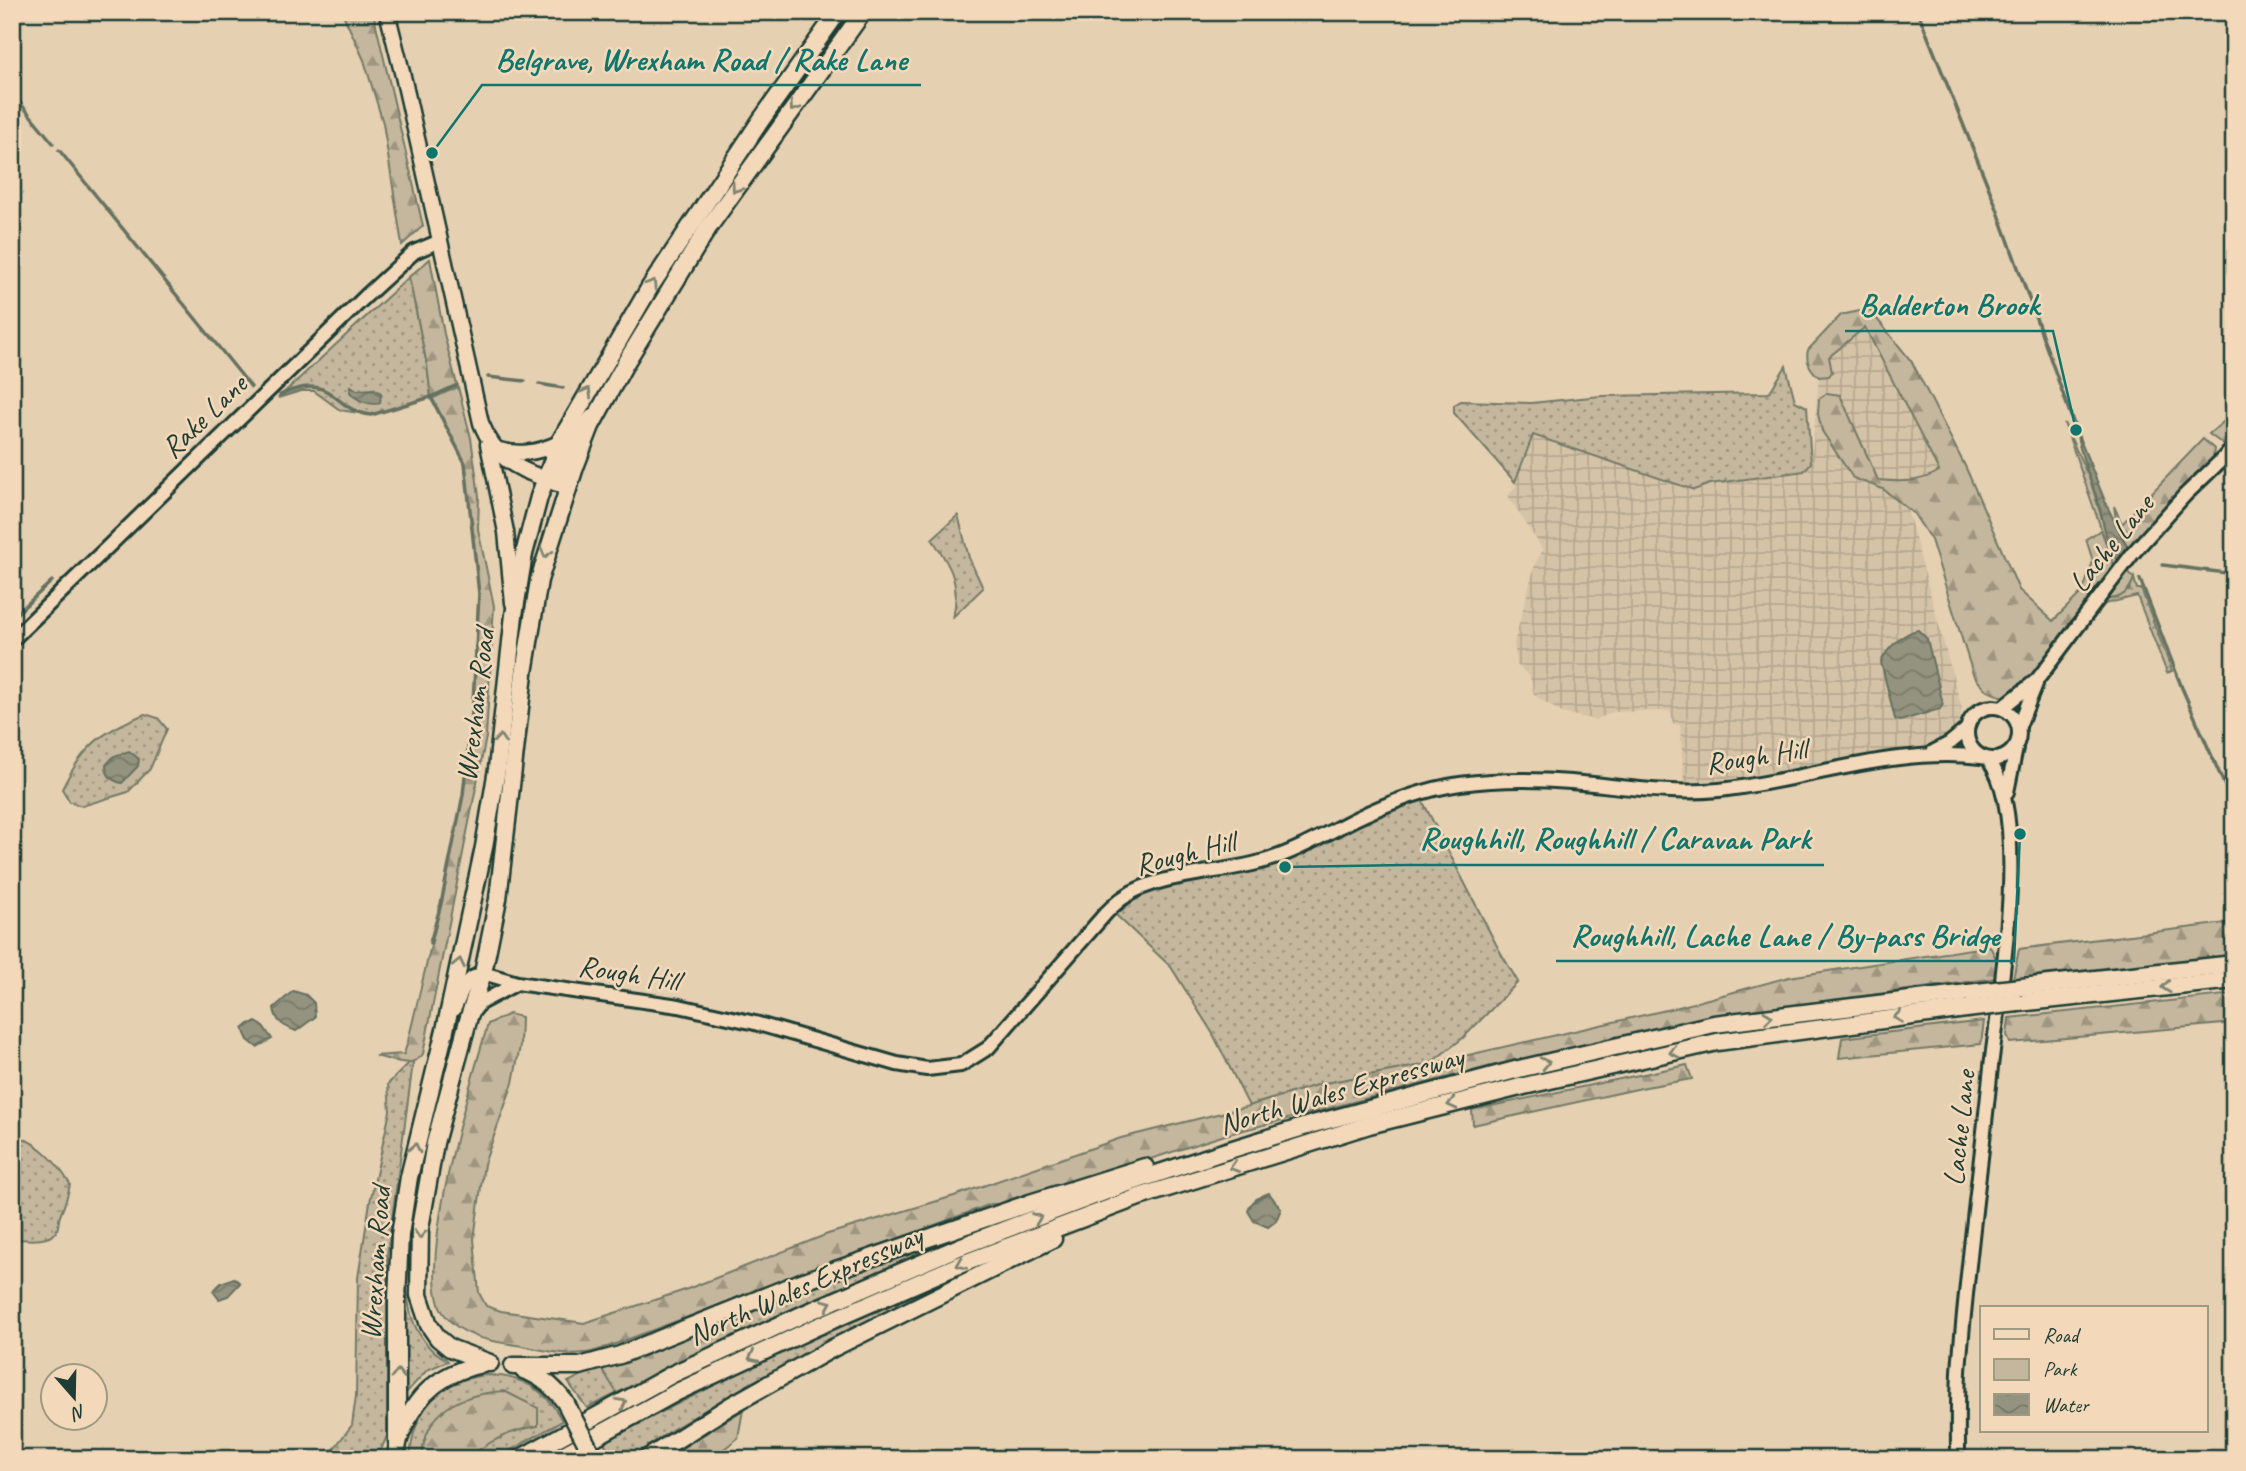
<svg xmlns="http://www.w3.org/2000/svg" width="2246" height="1471" font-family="Caveat,sans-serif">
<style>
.industrial{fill:url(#industrial-grid)}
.green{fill:url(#green-dots);stroke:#727a68;stroke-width:2}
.forest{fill:url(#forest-firs);stroke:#727a68;stroke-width:2}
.water{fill:url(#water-waves);stroke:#657161;stroke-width:2}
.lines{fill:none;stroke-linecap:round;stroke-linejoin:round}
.stream{stroke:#657161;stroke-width:3.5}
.tertiary-casing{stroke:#1f3d34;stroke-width:18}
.secondary-casing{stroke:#1f3d34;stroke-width:19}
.trunk-casing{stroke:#1f3d34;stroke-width:21}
.tertiary{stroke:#f3d9ba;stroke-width:12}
.secondary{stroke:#f3d9ba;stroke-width:14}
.trunk{stroke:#f3d9ba;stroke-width:16}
.trunk-bridge-casing{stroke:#1f3d34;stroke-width:21;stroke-linecap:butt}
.trunk-bridge{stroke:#f3d9ba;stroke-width:16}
.oneway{stroke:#7e8370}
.labels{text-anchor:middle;stroke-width:5;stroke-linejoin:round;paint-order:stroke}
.street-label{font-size:30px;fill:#1f3d34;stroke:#f3d9ba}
.leader{fill:none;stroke:#0f766e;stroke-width:2.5}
.callout-dot{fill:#0f766e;stroke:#f3d9ba;stroke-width:2.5}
.callout-label{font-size:32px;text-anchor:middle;font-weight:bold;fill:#0f766e;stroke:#f3d9ba;stroke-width:5;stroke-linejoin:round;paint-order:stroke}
</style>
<defs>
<pattern id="industrial-grid" width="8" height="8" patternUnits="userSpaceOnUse" patternTransform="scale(1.75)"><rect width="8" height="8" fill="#d5c3a7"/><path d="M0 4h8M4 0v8" fill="none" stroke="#b6a890"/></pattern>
<pattern id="green-dots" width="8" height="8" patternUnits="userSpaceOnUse" patternTransform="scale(1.75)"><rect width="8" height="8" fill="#c5b79d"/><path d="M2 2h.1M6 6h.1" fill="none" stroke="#9f9681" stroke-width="1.8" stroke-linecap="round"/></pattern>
<pattern id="forest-firs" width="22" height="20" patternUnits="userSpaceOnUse" patternTransform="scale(1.75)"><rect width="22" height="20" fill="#c5b79d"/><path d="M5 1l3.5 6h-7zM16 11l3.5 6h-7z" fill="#9f9681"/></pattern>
<pattern id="water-waves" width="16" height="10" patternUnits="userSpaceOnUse" patternTransform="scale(1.75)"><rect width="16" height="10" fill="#94937f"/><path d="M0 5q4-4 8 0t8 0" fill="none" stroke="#787969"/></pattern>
</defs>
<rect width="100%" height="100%" fill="#e6d0b2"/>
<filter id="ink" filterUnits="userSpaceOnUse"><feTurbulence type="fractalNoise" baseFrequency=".0143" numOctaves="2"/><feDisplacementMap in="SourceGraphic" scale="14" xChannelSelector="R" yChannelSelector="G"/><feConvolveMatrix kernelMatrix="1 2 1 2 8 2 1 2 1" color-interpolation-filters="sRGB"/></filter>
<g filter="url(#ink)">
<polygon class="industrial" points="1865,326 1939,471 1929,477 1900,483 1962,709 1960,723 1951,737 1936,745 1828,764 1684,785 1680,725 1673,724 1670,711 1613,712 1595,720 1562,713 1534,695 1530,677 1517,665 1514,643 1535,564 1543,550 1508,496 1515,487 1533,434 1694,490 1710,484 1804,471 1811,463 1819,377 1829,357"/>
<g class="green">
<polygon points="409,277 427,365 431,397 371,415 340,410 314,391 301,391 278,398"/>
<polygon points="1786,366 1795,401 1807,407 1811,463 1804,471 1710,484 1694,490 1533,435 1515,482 1454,413 1454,405 1461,401 1531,403 1601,396 1769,393"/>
<polygon points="2064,423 2090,480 2112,551 2120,562 2115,568"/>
<path d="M958 515 969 558 983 588 953 617C961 584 951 566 932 539Z"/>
<polygon points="2134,578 2137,589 2141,589 2172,671 2167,673 2137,596 2105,604 2107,594 2129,591"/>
<path d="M145 714 158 718 167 729 150 769 128 792 82 806 70 802 62 789C83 746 101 732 145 714Z"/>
<polygon points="1422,800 1498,948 1518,982 1463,1038 1429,1064 1320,1084 1249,1106 1213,1034 1171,967 1116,915 1141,894 1168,885 1267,867 1300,855 1377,815"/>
<polygon points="409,1063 413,1063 387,1256 387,1436 377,1459 326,1459 352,1425 356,1396 358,1278 370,1202 390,1111 388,1084"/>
<path d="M16 1135C41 1145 56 1161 70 1184 68 1196 65 1204 60 1216 58 1221 59 1227 56 1232 47 1243 25 1239 12 1239V1138Z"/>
<polygon points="997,1220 787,1311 587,1408 568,1382 594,1369 849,1271"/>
<path d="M977 1266 759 1379 673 1429 630 1459H612L604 1442C726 1378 849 1316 977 1266Z"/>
<path d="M405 1268C408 1299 407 1324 430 1348 435 1353 442 1356 448 1361L427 1370 406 1393Z"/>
<path d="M484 1375C520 1375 546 1388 562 1421L495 1459H411C409 1432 426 1396 451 1384 462 1379 473 1377 484 1375Z"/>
</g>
<g class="forest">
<polygon points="342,12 373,12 423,226 402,245 383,123 364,60"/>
<polygon points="430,259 444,334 457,385 431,397 427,365 409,277"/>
<path d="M1869 309 1912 362 1966 468 2019 590 2053 621 2083 591 2093 561 2086 539 2101 530 2115 568 2036 673 2006 697C1989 694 1983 689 1973 674L1931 540 1914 514 1883 489 1853 478 1822 431 1818 414 1819 399 1827 393 1840 395 1878 480C1900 482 1920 483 1939 471L1865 327 1829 357 1832 372 1829 376 1819 377C1811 370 1805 362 1808 350L1841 315Z"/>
<path d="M458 387 471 438 479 496 478 529 494 606 486 737 423 1054C412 1070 391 1059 375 1056L404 1054 408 1041 441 904 463 795 473 703 479 594 465 463 431 399Z"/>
<polygon points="2234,413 2234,440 2224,445 2209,434"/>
<polygon points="2203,439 2214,449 2213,458 2177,496 2130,550 2117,528 2114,506 2122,524"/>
<path d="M2126 571 2134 578C2129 591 2123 599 2107 599V594Z"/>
<polygon points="2226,923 2234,931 2234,955 2013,979 2019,949"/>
<path d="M1990 946 1997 961V978L1781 1007 1499 1064 1225 1135 1014 1203 991 1204 610 1346C602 1348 593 1353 584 1353 562 1356 537 1348 516 1345 490 1341 461 1337 444 1314 413 1271 472 1077 488 1024L509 1014 521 1017 520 1046 513 1083 484 1164 474 1239 479 1293 486 1306 501 1311 584 1323 685 1290 828 1234 954 1196 1121 1138 1249 1106 1320 1084 1429 1064 1675 1008 1789 977Z"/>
<polygon points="2234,994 2234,1023 2010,1043 2007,1035 2009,1018"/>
<polygon points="1984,1021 1981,1044 1839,1058 1842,1038"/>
<polygon points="1687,1065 1692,1079 1646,1087 1473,1125 1472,1110"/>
<polygon points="740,1313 738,1334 617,1393 600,1366"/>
<path d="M504 1391 538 1408V1426C512 1430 488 1441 468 1459H422C424 1410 460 1394 504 1391Z"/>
<polygon points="743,1410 738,1438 711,1459 665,1459"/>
</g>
<g class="water">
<path d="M351 386 357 390 374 389 381 393 380 403C371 406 355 400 350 392Z"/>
<path d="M2076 430 2107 506 2129 551 2120 562C2106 548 2104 524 2099 505 2091 479 2080 457 2076 430Z"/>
<path d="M1918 630 1927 639 1943 704 1940 709 1900 721 1895 719 1881 662C1887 648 1903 633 1918 630Z"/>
<path d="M129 751 139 759 138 766 122 783C112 781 106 776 106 765L114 756Z"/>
<path d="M293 991 306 995 314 1003 315 1017 296 1031C283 1026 276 1022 274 1008Z"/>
<polygon points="256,1022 263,1026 272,1039 257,1047 248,1040 243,1029 249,1024"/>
<path d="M1269 1193 1281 1209 1276 1221 1268 1227 1254 1221 1248 1211C1252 1200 1259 1197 1269 1193Z"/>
<polygon points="234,1278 240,1283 228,1296 219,1299 213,1291 221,1283"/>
</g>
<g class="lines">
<g class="stream">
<polyline points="1918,12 1996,206 2077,433"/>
<polyline points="12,93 53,143"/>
<polyline points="59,150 251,387"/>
<polyline points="488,377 525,381"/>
<polyline points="539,384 563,388"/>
<path d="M280 395C335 370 330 410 371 415L431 397 457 385"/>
<polyline points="2163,565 2234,574"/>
<polyline points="2140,579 2182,688 2232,802 2234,826"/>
<polyline points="12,618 52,581"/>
<polyline points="430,943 441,904 463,795 473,703 479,594 465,463 431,397"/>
</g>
<g class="tertiary-casing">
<g id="tertiary">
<polyline points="12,640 366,296 414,252 440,241"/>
<circle cx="1993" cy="733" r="26"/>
<polyline points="2002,708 2037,680 2133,553 2185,495 2234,448"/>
<polyline points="2019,726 2036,684"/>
<polyline points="1933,752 1950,743 1967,729"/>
<polyline points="2007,792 2016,748"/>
<path d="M454 1010 465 985 472 978 483 973 517 983 679 1006 755 1023 897 1064 927 1069 961 1065 988 1048 1106 913C1112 907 1119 900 1126 896 1156 874 1226 873 1264 861 1296 852 1325 834 1355 819 1388 803 1425 789 1460 784 1497 779 1535 779 1571 782 1621 786 1670 795 1719 790 1805 781 1894 746 1981 757"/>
<polyline points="472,1013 480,1003 517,983"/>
<path d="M1958 1459C1958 1425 1957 1391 1960 1358 1968 1261 1981 1164 1991 1067 1999 996 2032 816 1988 759"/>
</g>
</g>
<g class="secondary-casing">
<g id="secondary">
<path d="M387 12 403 76 481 423C500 469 525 469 567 488"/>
<polyline points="488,444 506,532 513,603"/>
<path d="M495 449C519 456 537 453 559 443"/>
<polyline points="555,483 576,436 592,417"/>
</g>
</g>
<g class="trunk-casing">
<g id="trunk">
<polyline points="2021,987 2234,964"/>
<polyline points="2018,1003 2234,980"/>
<polyline points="490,1363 450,1348 438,1338 429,1325 419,1295 420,1228 435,1143 469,1017 483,973 498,899 524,673 539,580 575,467 591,426 626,362 708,228 863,12"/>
<polyline points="513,1366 580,1366 620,1355 801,1282 1030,1203 1145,1167"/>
<path d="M523 1370C541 1376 554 1387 565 1402"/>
<polyline points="397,1442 397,1299 400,1235 409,1177 445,1030 484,847 497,769 514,615 524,554 539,497 559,443 650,287 761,120 838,12"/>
<path d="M397 1459C396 1446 399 1438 404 1427 419 1389 448 1370 487 1363"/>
<polyline points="519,1459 673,1374 806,1313 959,1247 1120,1186 1223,1152 1313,1124 1519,1069 1714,1024 1968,993"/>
<polyline points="555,1459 677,1392 814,1328 959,1265 1139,1197 1369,1125 1524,1086 1717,1042 1966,1009"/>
<polyline points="646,1459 730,1406 833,1348 1053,1239"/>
</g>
</g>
<use href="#tertiary" class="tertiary"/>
<use href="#secondary" class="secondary"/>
<use href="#trunk" class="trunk"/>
<g class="trunk-bridge-casing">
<g id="trunk-bridge">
<polyline points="1968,993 2021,987"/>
<polyline points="1966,1009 2018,1003"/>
<polyline points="565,1402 593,1456"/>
</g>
</g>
<use href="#trunk-bridge" class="trunk-bridge"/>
</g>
<defs><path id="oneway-chevron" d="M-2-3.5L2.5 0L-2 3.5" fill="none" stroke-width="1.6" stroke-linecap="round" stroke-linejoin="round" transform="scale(1.75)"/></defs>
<g class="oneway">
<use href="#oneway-chevron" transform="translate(794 107) rotate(126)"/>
<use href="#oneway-chevron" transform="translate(736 188) rotate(125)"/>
<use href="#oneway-chevron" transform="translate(652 284) rotate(-58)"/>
<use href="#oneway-chevron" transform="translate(587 392) rotate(-61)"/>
<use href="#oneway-chevron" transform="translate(546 553) rotate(106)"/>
<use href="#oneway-chevron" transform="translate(500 739) rotate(-84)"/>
<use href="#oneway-chevron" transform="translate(459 963) rotate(-78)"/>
<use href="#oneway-chevron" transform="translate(2166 987) rotate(174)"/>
<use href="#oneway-chevron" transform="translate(1768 1017) rotate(-7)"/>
<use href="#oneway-chevron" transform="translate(1898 1017) rotate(172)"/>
<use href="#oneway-chevron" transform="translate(1674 1052) rotate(167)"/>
<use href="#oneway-chevron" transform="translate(1545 1063) rotate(-13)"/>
<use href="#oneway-chevron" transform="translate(1452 1104) rotate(166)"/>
<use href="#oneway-chevron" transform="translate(415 1148) rotate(-77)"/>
<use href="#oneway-chevron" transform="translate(1234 1167) rotate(163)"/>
<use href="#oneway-chevron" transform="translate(1037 1218) rotate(-21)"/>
<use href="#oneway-chevron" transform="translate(420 1234) rotate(94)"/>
<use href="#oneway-chevron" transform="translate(961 1264) rotate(158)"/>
<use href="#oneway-chevron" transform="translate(827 1304) rotate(-23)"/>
<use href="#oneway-chevron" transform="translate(753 1357) rotate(155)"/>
<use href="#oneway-chevron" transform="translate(398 1374) rotate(-90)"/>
<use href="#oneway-chevron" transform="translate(622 1403) rotate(-29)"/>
</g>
</g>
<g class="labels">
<g class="street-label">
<text transform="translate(204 416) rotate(-44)" y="10">Rake Lane</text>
<text transform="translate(2111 543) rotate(-51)" y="10">Lache Lane</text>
<text transform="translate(475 705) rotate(-83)" y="10">Wrexham Road</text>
<text transform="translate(1756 756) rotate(-9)" y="10">Rough Hill</text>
<text transform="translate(1185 853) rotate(-14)" y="10">Rough Hill</text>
<text transform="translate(629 973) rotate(9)" y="10">Rough Hill</text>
<text transform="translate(1341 1090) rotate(-16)" y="10">North Wales Expressway</text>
<text transform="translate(1959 1128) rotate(-84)" y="10">Lache Lane</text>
<text transform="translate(375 1263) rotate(-86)" y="10">Wrexham Road</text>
<text transform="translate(805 1285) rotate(-24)" y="10">North Wales Expressway</text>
</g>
</g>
<path class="leader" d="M432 153L482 85H921M2076 430L2053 331H1845M1285 867L1405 865H1824M2020 834L2014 961H1556"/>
<g class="callout-dot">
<circle cx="432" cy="153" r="7"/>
<circle cx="2076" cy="430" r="7"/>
<circle cx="1285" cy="867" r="7"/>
<circle cx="2020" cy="834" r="7"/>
</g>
<g class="callout-label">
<text x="701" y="70">Belgrave, Wrexham Road / Rake Lane</text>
<text x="1949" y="315">Balderton Brook</text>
<text x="1615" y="849">Roughhill, Roughhill / Caravan Park</text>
<text x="1785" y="946">Roughhill, Lache Lane / By-pass Bridge</text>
</g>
<rect width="2246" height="1471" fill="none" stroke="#f3d9ba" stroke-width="42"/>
<rect x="21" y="21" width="2204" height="1429" fill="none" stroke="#1f3d34" stroke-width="2.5" filter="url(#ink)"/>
<rect x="1980" y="1306" width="228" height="126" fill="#f3d9ba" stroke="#9e9b84" stroke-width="2"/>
<rect x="1994" y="1329" width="35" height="10" fill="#f3d9ba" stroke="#9e9b84" stroke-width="2"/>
<text x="2043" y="1342" font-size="21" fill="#1f3d34">Road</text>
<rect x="1994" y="1359" width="35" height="21" fill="#c5b79d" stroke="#9e9b84" stroke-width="2"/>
<text x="2043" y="1376" font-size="21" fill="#1f3d34">Park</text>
<rect x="1994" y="1394" width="35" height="21" fill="url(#water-waves)" stroke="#9e9b84" stroke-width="2"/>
<text x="2043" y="1412" font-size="21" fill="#1f3d34">Water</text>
<g transform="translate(74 1397) rotate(160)"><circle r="33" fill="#f3d9ba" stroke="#9e9b84" stroke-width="2"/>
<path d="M0-5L12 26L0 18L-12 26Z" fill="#1f3d34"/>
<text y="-10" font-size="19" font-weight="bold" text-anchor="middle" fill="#1f3d34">N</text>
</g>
</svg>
